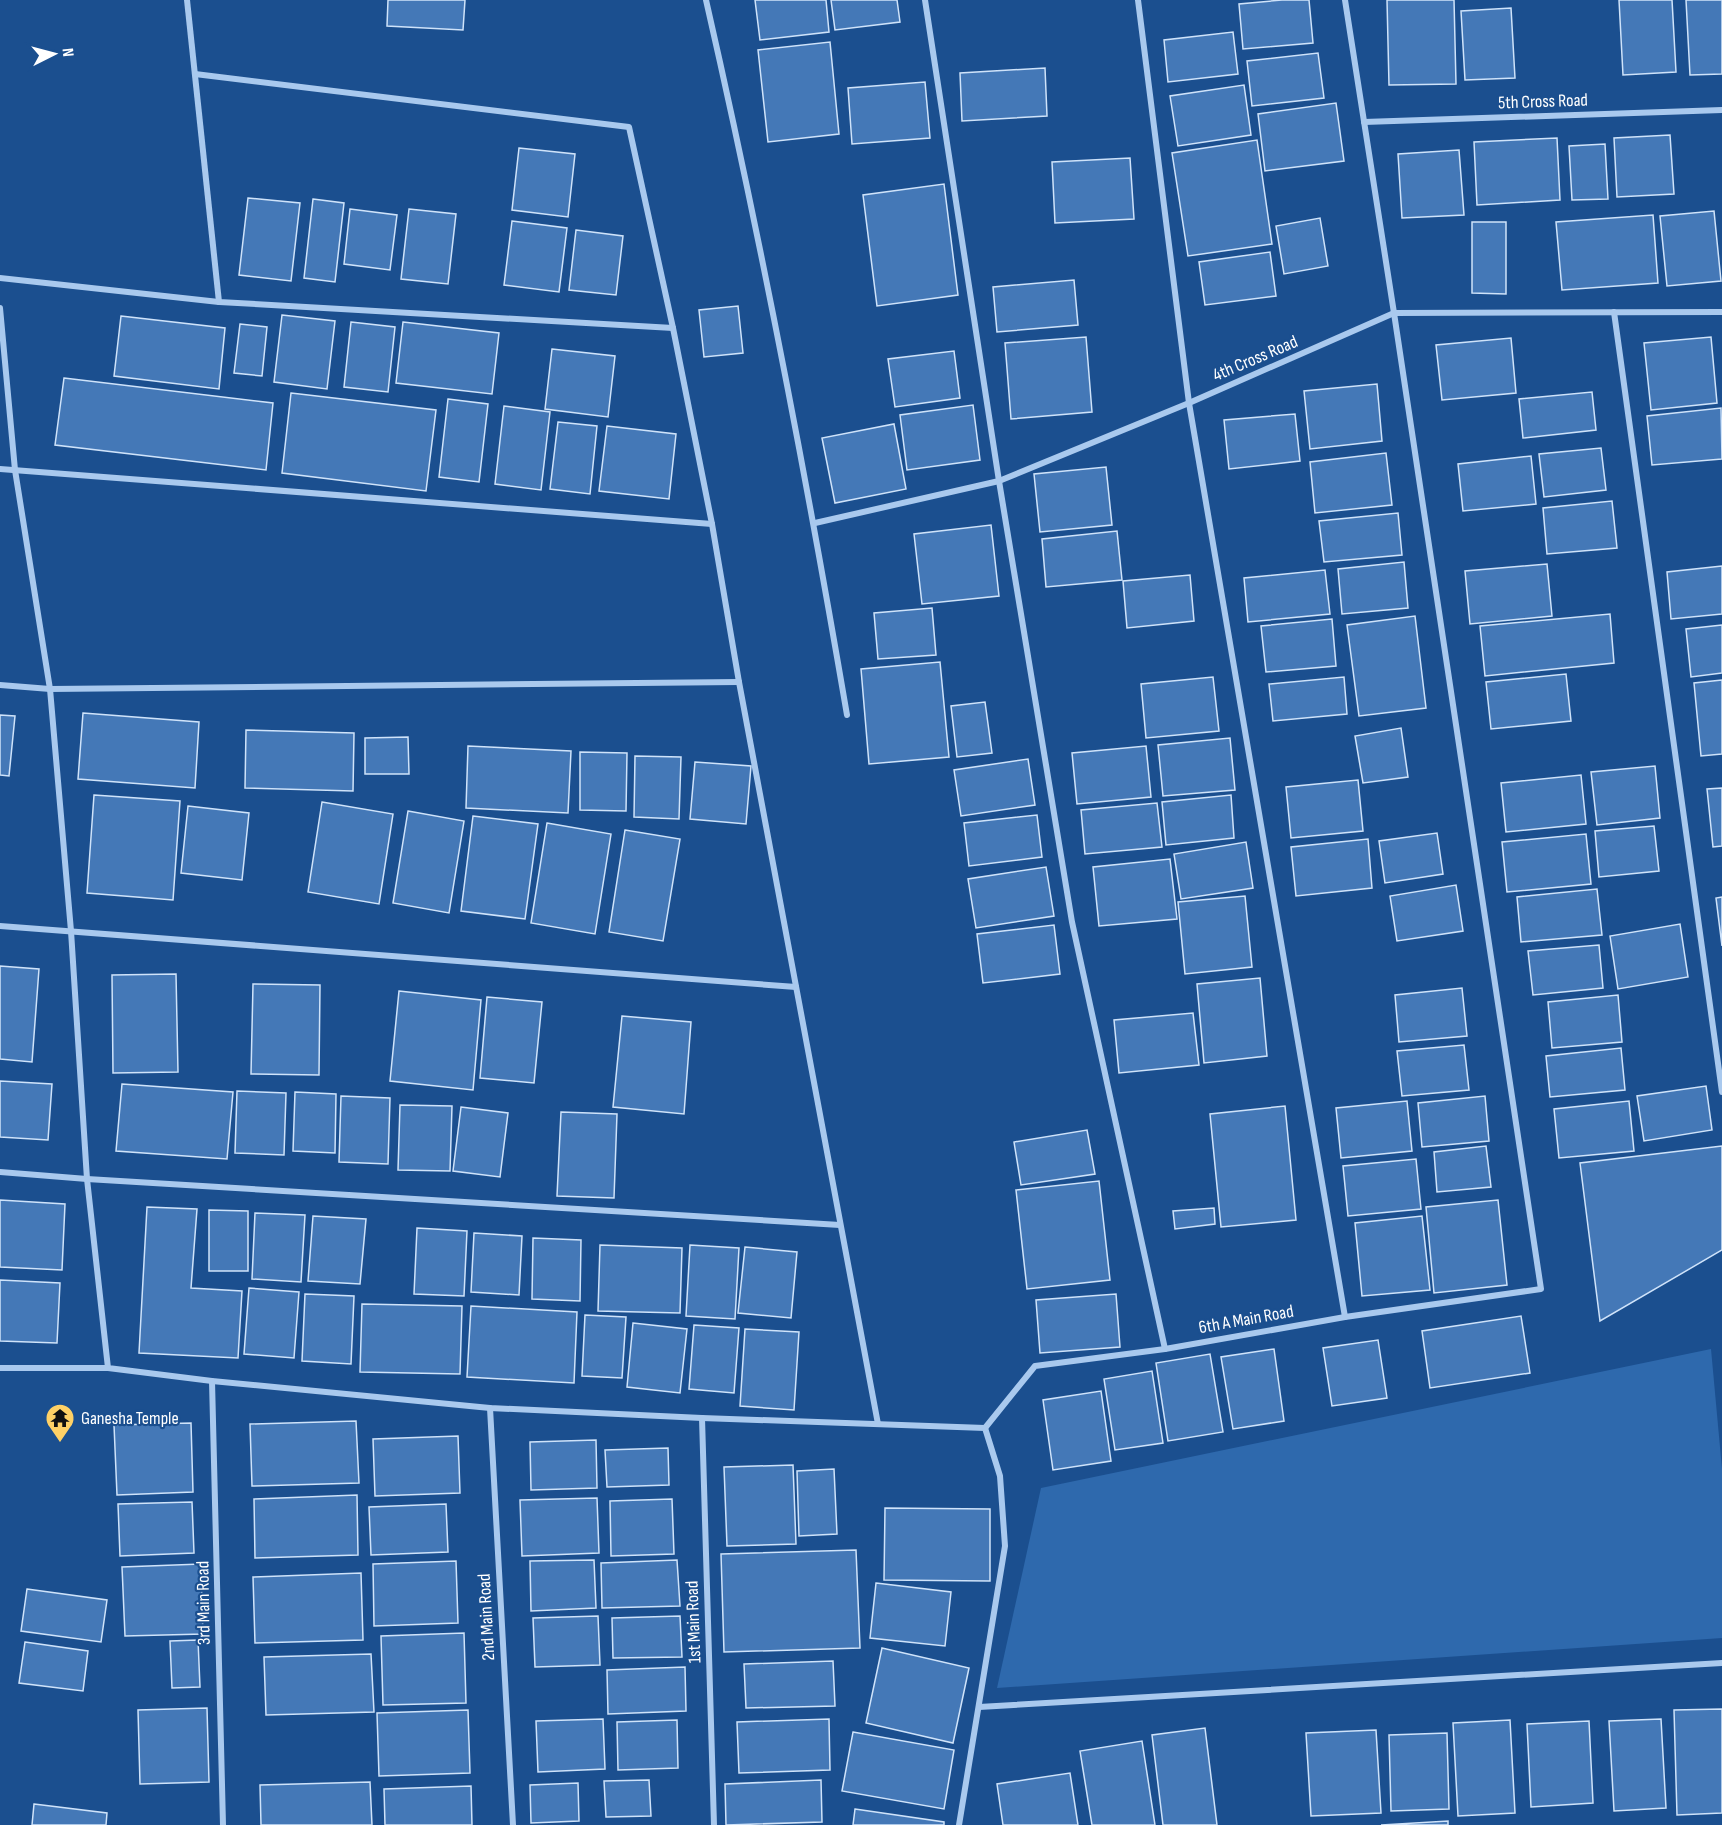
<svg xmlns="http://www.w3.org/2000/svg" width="1722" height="1825" font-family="'Sofia Sans Condensed',sans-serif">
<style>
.green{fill:#2e69ad}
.building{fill:#4478b7;stroke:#cfe3fa;stroke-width:1.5}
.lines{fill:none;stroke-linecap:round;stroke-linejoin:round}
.street{stroke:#a9c9ee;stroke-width:6}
.labels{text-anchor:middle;stroke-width:4.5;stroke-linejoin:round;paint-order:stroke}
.street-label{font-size:18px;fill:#fff;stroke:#1b4f8f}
.poi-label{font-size:18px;fill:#fff;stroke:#1b4f8f;text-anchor:start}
</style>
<rect width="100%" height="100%" fill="#1b4f8f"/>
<polygon class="green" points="1711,1349 1722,1469 1722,1638 997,1688 1041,1488"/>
<g class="building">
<polygon points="388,0 465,0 463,30 387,26"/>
<polygon points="755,0 826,0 829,32 760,40"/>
<polygon points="831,0 897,0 900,22 835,30"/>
<polygon points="1282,0 1309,0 1313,43 1243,49 1239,4"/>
<polygon points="1387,0 1454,0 1456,84 1389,85"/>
<polygon points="1619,0 1672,0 1676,72 1623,75"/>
<polygon points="1686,0 1722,0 1722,74 1690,75"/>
<polygon points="1511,8 1515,78 1465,80 1461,11"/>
<polygon points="1233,32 1238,74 1168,82 1164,40"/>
<polygon points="830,42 839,134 768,142 758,50"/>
<polygon points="1318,53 1324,98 1252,106 1247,61"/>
<polygon points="1045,68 1047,116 962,121 960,73"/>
<polygon points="925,82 930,138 852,144 848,88"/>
<polygon points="1244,85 1251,135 1178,146 1170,96"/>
<polygon points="1336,103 1344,161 1265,171 1258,114"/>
<polygon points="1670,135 1674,194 1617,197 1614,138"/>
<polygon points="1557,138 1560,200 1477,205 1474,142"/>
<polygon points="1257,140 1272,244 1188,256 1172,153"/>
<polygon points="1605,144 1608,199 1572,200 1569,146"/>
<polygon points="519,148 575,154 568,217 512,210"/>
<polygon points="1459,150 1464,215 1402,218 1398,154"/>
<polygon points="1130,158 1134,219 1055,223 1052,162"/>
<polygon points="944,184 958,295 877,306 863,195"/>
<polygon points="248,198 300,203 291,281 239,275"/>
<polygon points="313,199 344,203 335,282 304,278"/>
<polygon points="350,209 397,215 390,270 344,264"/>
<polygon points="409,209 456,214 448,284 401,279"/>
<polygon points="1714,211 1721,281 1667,286 1660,216"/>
<polygon points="1653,215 1658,283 1562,290 1556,222"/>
<polygon points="1320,218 1328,266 1284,274 1276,226"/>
<polygon points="512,221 567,228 559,292 504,285"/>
<polygon points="1472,222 1506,222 1506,294 1472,293"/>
<polygon points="576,230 623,236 616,295 569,290"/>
<polygon points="1270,252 1276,296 1205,305 1199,262"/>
<polygon points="1074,280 1078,325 997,332 993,287"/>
<polygon points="738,306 743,353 704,357 699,310"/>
<polygon points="282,315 335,321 327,389 274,382"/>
<polygon points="121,316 225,328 219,389 114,376"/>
<polygon points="351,322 395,327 388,392 344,387"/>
<polygon points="403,322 499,333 492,394 396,383"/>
<polygon points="240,324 267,327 262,376 234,373"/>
<polygon points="1086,337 1092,412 1011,419 1005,343"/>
<polygon points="1711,337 1717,403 1651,410 1644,343"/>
<polygon points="1511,338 1516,393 1442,400 1436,345"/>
<polygon points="552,349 615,356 608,417 545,409"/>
<polygon points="954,351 960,398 895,407 888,359"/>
<polygon points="64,378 273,403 266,470 55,445"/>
<polygon points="1377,384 1382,441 1310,449 1304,391"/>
<polygon points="1592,392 1596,430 1523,438 1519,399"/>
<polygon points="291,393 436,410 426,491 282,473"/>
<polygon points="448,399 488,404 479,482 439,477"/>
<polygon points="973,405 980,460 907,470 900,415"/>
<polygon points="504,406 550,412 541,490 495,484"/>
<polygon points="1721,408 1722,459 1652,465 1647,416"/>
<polygon points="1295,414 1300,461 1229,469 1224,420"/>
<polygon points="558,422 597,426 590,494 550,489"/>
<polygon points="894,424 906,489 835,503 822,438"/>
<polygon points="607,426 676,434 669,499 599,491"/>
<polygon points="1601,448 1606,490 1544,497 1539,454"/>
<polygon points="1386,453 1392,505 1315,513 1310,462"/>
<polygon points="1531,456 1536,504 1463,511 1458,464"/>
<polygon points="1106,467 1112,525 1040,532 1034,474"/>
<polygon points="1612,501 1617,548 1547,554 1543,508"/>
<polygon points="1398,513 1402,555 1324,562 1319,521"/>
<polygon points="991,525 999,596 922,604 914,534"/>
<polygon points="1117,531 1122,580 1046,587 1042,539"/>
<polygon points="1404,562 1408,608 1342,614 1338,569"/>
<polygon points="1547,564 1552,616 1470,624 1465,571"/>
<polygon points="1722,566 1722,614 1671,619 1667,572"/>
<polygon points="1325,570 1330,614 1248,622 1244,578"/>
<polygon points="1190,575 1194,621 1127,628 1123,581"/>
<polygon points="932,608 936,655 878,659 874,613"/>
<polygon points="1610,614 1614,663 1485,676 1480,626"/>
<polygon points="1415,616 1426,708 1359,716 1347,625"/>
<polygon points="1332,619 1336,666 1266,672 1261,626"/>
<polygon points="1722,625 1722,673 1691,677 1686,629"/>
<polygon points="940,662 949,757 869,764 861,669"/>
<polygon points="1566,674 1571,721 1491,729 1486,682"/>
<polygon points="1213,677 1219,731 1146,738 1141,684"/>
<polygon points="1344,677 1347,714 1273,721 1269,684"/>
<polygon points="1722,680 1722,754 1701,756 1694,683"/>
<polygon points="985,702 992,753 957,757 951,706"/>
<polygon points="83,713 199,722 195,788 78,779"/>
<polygon points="0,715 15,716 9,776 0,775"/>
<polygon points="1401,728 1408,777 1363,783 1355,736"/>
<polygon points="246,730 354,733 353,791 245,788"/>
<polygon points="408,737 409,774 365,774 365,738"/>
<polygon points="1230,738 1235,790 1163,796 1158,745"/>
<polygon points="468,746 571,751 568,813 466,808"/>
<polygon points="1146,746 1151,797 1077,804 1072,753"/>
<polygon points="580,752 627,753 626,811 580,810"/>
<polygon points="635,756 681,757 679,819 634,817"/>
<polygon points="1028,759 1035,805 961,816 954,770"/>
<polygon points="695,762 751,766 746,824 690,819"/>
<polygon points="1655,766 1660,818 1597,825 1591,772"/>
<polygon points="1581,775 1586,824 1506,832 1501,783"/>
<polygon points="1358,780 1363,831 1291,838 1286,787"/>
<polygon points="1722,788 1722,846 1713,847 1707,789"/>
<polygon points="94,795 180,801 173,900 87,893"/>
<polygon points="1231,795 1234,838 1166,845 1162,802"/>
<polygon points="322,802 393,814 379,904 308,892"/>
<polygon points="1157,803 1162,847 1085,854 1081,810"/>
<polygon points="188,806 249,813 242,880 181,873"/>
<polygon points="408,811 464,821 449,913 393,903"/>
<polygon points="1037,815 1042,857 969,866 964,823"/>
<polygon points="473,816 538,824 525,919 461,911"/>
<polygon points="547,823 611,834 595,934 531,923"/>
<polygon points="1654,826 1659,871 1599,877 1595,831"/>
<polygon points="625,830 680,839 663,941 609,932"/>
<polygon points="1437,833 1443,874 1385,883 1379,841"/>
<polygon points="1586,834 1591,884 1507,892 1502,842"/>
<polygon points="1368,839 1372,888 1296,896 1291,847"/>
<polygon points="1246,842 1253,888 1181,899 1174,854"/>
<polygon points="1170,859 1177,919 1099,926 1093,867"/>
<polygon points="1046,867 1054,916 976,928 968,879"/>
<polygon points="1456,885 1463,931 1397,941 1390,896"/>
<polygon points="1597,889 1602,935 1521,942 1517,897"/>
<polygon points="1245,896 1252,967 1185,974 1178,902"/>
<polygon points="1722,897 1722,946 1716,898"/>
<polygon points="1680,924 1688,977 1618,989 1610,936"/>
<polygon points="1054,925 1060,974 983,983 977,934"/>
<polygon points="1599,945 1603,988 1533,995 1528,951"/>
<polygon points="0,966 39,969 32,1062 0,1059"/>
<polygon points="176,974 178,1072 113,1073 112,975"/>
<polygon points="1260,978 1267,1056 1204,1063 1197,984"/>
<polygon points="253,984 320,985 319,1075 251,1074"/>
<polygon points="1462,988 1467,1036 1399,1042 1395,995"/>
<polygon points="399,991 481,1000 473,1090 390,1081"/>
<polygon points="1618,995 1622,1042 1552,1048 1548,1002"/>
<polygon points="487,997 542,1002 534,1083 480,1078"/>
<polygon points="1193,1013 1199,1065 1119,1073 1114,1020"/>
<polygon points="622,1016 691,1022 684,1114 613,1107"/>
<polygon points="1464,1045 1469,1090 1402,1096 1397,1051"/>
<polygon points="1621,1048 1625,1090 1550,1097 1546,1056"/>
<polygon points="0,1081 52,1084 48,1140 0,1137"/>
<polygon points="122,1084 233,1092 227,1159 116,1151"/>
<polygon points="1706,1086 1712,1130 1644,1141 1637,1096"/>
<polygon points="237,1091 286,1093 284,1155 235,1153"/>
<polygon points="295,1092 336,1094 335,1153 293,1151"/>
<polygon points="341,1096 390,1098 388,1164 339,1162"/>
<polygon points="1485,1096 1489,1141 1422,1147 1418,1103"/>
<polygon points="1407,1101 1412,1151 1341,1158 1336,1108"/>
<polygon points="1629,1101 1634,1151 1559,1158 1554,1109"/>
<polygon points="400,1105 452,1106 450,1171 398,1170"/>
<polygon points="1285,1106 1296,1220 1221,1227 1210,1114"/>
<polygon points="461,1107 508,1113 500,1177 453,1171"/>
<polygon points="561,1112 617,1114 614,1198 557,1196"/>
<polygon points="1087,1130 1095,1174 1021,1185 1014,1142"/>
<polygon points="1486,1146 1491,1187 1437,1192 1434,1152"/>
<polygon points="1722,1146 1722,1250 1600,1321 1580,1163"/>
<polygon points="1416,1159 1421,1209 1348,1216 1343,1166"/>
<polygon points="1099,1181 1110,1280 1027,1289 1016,1190"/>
<polygon points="0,1200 65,1204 62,1270 0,1267"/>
<polygon points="1498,1200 1507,1285 1434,1293 1426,1207"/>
<polygon points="147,1207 197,1209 191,1288 242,1291 238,1358 139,1353"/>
<polygon points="1214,1208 1215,1224 1175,1229 1173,1211"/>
<polygon points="209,1210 248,1211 248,1271 209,1271"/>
<polygon points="255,1213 305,1215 301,1282 252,1279"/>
<polygon points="313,1216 366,1219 360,1284 308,1281"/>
<polygon points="1422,1216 1430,1290 1362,1296 1355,1223"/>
<polygon points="417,1228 467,1231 464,1296 414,1294"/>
<polygon points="474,1233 522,1236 519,1295 471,1292"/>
<polygon points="533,1238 581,1240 580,1301 532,1299"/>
<polygon points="600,1245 682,1248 680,1313 598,1311"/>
<polygon points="690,1245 739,1248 735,1319 686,1316"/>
<polygon points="745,1247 797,1252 791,1318 738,1313"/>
<polygon points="0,1280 60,1283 57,1343 0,1341"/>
<polygon points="249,1288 299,1292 294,1358 244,1354"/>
<polygon points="305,1294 354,1296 351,1364 302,1361"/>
<polygon points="1116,1294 1120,1347 1040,1353 1036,1300"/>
<polygon points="362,1304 462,1306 460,1374 360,1372"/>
<polygon points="471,1306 577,1312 574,1383 467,1377"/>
<polygon points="585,1315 626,1317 622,1378 582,1376"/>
<polygon points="1521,1316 1530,1373 1430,1388 1422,1331"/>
<polygon points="633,1323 687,1329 680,1393 627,1387"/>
<polygon points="694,1325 739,1328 734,1393 689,1389"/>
<polygon points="745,1329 799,1332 794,1410 740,1406"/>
<polygon points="1378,1340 1387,1398 1332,1406 1323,1348"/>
<polygon points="1274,1349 1284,1421 1233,1429 1221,1357"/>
<polygon points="1210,1354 1223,1432 1168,1441 1156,1363"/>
<polygon points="1152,1371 1163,1443 1115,1450 1104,1379"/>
<polygon points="1101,1391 1111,1461 1053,1470 1043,1400"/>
<polygon points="356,1421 359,1483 252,1486 250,1424"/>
<polygon points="191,1423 193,1492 117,1495 114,1425"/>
<polygon points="458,1436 460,1493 375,1496 373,1439"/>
<polygon points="596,1440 597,1488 531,1490 530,1442"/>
<polygon points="668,1448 669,1485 607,1487 605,1450"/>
<polygon points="793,1465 796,1544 727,1546 724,1467"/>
<polygon points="834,1469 837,1534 799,1536 797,1471"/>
<polygon points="357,1495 358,1555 255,1558 254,1499"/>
<polygon points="597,1498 599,1553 522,1556 520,1500"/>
<polygon points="672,1499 674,1554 611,1556 610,1501"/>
<polygon points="192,1502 194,1553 120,1556 118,1504"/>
<polygon points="446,1504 448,1552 371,1555 369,1507"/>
<polygon points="885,1508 990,1509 990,1581 884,1580"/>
<polygon points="856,1550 860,1648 724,1652 721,1554"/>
<polygon points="594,1560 596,1608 531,1611 530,1561"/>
<polygon points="677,1560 680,1606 602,1608 601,1563"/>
<polygon points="456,1561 458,1623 374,1626 373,1564"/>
<polygon points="201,1564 203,1634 125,1636 122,1567"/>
<polygon points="361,1573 363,1640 255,1643 253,1577"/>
<polygon points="876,1583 951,1592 945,1646 870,1638"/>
<polygon points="27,1589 107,1600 101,1642 21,1631"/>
<polygon points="598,1616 600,1665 535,1667 533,1618"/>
<polygon points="680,1616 682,1657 613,1658 612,1618"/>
<polygon points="464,1633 466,1703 383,1705 381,1636"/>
<polygon points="198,1640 200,1687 172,1688 170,1641"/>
<polygon points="25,1642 88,1651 83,1691 19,1683"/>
<polygon points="882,1648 969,1668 953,1743 866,1723"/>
<polygon points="371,1654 374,1712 266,1715 264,1657"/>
<polygon points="833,1661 835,1706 746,1708 744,1664"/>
<polygon points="685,1667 686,1711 608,1714 607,1670"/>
<polygon points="207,1708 209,1782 140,1784 138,1710"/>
<polygon points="1722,1709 1722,1813 1677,1815 1674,1710"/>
<polygon points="468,1710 470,1773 379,1776 377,1713"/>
<polygon points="603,1719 605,1769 538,1772 536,1721"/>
<polygon points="829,1719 830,1770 739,1773 737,1722"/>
<polygon points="1661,1719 1666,1808 1614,1811 1609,1721"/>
<polygon points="677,1720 678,1768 618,1770 617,1722"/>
<polygon points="1510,1720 1515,1813 1458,1816 1453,1723"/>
<polygon points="1589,1721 1593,1803 1531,1807 1527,1724"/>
<polygon points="1205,1728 1217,1825 1163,1825 1152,1735"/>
<polygon points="1376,1730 1381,1813 1311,1816 1306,1733"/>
<polygon points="853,1732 954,1750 944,1809 842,1791"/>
<polygon points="1447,1733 1449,1809 1391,1811 1389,1735"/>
<polygon points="1142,1741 1155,1825 1092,1825 1080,1751"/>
<polygon points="1070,1773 1078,1825 1003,1825 997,1784"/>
<polygon points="649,1780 651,1816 606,1817 604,1781"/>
<polygon points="821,1780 822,1822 726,1825 725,1784"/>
<polygon points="370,1782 372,1825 261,1825 260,1785"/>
<polygon points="578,1783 579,1821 531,1823 530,1785"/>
<polygon points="471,1786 472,1825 385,1825 384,1789"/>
<polygon points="34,1804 107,1813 106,1825 32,1825"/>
<polygon points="855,1809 944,1822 944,1825 853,1825"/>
<polygon points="1448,1821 1448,1825 1381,1825"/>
</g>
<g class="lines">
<g class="street">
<polyline points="187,0 219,302"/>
<path d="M706 0C760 236 806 475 847 715"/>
<polyline points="925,0 999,481 1072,922 1165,1349"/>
<polyline points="1138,0 1189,403 1345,1317"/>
<polyline points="195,74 629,127 673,328 712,524 739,682 878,1424"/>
<polyline points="1364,122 1722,110"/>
<polyline points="0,278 219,302 673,328"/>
<polyline points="0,308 15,470 50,689 71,931 87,1179 108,1368 212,1381 490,1408 702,1418 985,1428 1000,1476 1005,1546 959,1825"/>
<polyline points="1614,312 1722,1092"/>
<polyline points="0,469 712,524"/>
<polyline points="815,523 999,481 1189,403 1394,313 1722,312"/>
<polyline points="0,685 50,689 739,682"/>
<polyline points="0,926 796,987"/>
<polyline points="0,1172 87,1179 840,1225"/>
<polyline points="0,1368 108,1368"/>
<polyline points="212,1381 223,1825"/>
<polyline points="490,1408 513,1825"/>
<polyline points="702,1418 714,1825"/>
<polyline points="985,1428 1035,1366 1165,1349 1345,1317 1541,1289 1394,313 1345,0"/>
<polyline points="979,1707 1722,1663"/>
</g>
</g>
<defs>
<g id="temple-pin" transform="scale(1.5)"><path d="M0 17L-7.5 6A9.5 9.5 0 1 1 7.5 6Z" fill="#ffd166" stroke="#1b4f8f"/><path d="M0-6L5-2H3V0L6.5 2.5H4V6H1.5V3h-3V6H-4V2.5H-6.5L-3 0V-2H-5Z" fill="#111"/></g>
</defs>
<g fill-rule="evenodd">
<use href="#temple-pin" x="60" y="1418"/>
</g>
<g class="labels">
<g class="street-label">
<text transform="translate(1543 101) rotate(-2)" y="6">5th Cross Road</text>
<text transform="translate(1255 358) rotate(-23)" y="6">4th Cross Road</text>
<text transform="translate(1246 1319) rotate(-10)" y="6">6th A Main Road</text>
<text transform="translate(203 1603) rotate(-91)" y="6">3rd Main Road</text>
<text transform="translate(486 1617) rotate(-93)" y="6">2nd Main Road</text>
<text transform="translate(693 1622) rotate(-92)" y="6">1st Main Road</text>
</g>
<g class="poi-label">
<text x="81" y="1424">Ganesha Temple</text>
</g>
</g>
<g transform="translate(54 54) rotate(84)" stroke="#1b4f8f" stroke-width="4.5" paint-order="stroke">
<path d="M0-4.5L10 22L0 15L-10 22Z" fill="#ffffff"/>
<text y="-9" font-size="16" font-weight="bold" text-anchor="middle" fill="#ffffff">N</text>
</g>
</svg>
